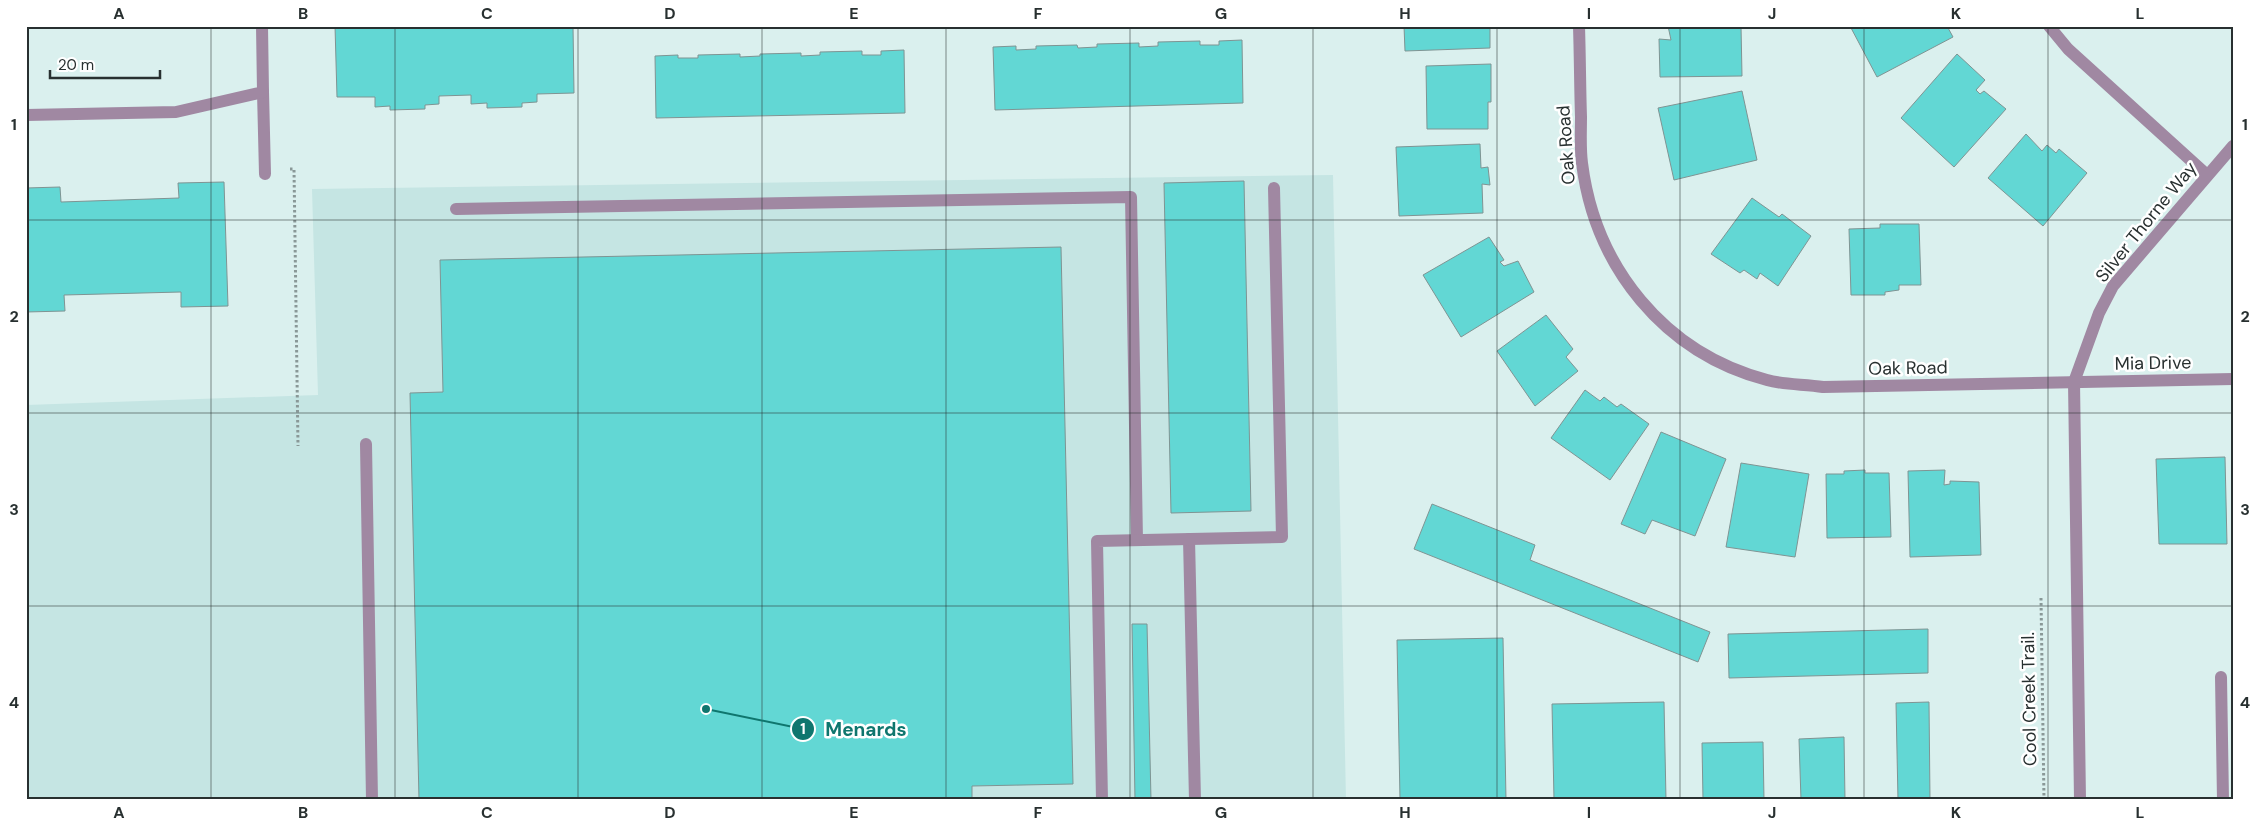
<svg xmlns="http://www.w3.org/2000/svg" width="2259" height="826" font-family="'DM Sans',sans-serif">
<style>
.built{fill:#c5e5e3}
.building{fill:#62d7d4;stroke:#7f9493}
.lines{fill:none;stroke-linecap:round;stroke-linejoin:round}
.path{stroke:#899897;stroke-width:3;stroke-dasharray:2.5 2.5;stroke-linecap:butt}
.minor{stroke:#a088a2;stroke-width:12}
.grid{fill:none;stroke:#283030;stroke-width:1;stroke-opacity:0.55}
.labels{text-anchor:middle;stroke-width:5;stroke-linejoin:round;paint-order:stroke}
.street-label{font-size:18px;fill:#283030;stroke:#fff}
.leader{fill:none;stroke:#0f766e;stroke-width:2}
.callout-dot{fill:#0f766e;stroke:#fff;stroke-width:2}
.mark-label{font-size:15px;text-anchor:middle;font-weight:bold;fill:#fff}
.callout-label{font-size:19px;text-anchor:middle;font-weight:bold;fill:#0f766e;stroke:#fff;stroke-width:5;stroke-linejoin:round;paint-order:stroke}
.neatline{fill:none;stroke:#283030;stroke-width:2}
.grid-label{font-size:16px;text-anchor:middle;font-weight:bold;fill:#283030}
</style>
<rect width="100%" height="100%" fill="#daf0ee"/>
<polygon class="built" points="1333,175 1346,800 26,800 26,405 318,395 312,189"/>
<g class="building">
<polygon points="335,26 573,26 574,93 537,94 537,102 522,103 522,107 487,108 487,103 471,104 471,95 439,96 439,104 425,105 425,109 390,110 390,106 375,107 375,97 337,97"/>
<polygon points="1404,26 1490,26 1490,48 1405,51"/>
<polygon points="1668,26 1741,26 1742,76 1660,77 1659,39 1671,40"/>
<polygon points="1850,26 1947,26 1953,37 1877,77"/>
<polygon points="1242,40 1243,103 995,110 993,47 1016,46 1016,50 1036,49 1036,46 1077,45 1078,48 1097,47 1097,44 1139,43 1139,47 1158,46 1158,42 1200,41 1200,45 1219,45 1219,41"/>
<polygon points="904,50 905,113 656,118 655,56 678,55 678,58 698,58 698,55 740,54 740,57 760,56 760,54 801,53 801,56 820,55 820,52 862,51 862,55 881,55 881,51"/>
<polygon points="1957,54 1985,80 1976,90 1980,94 1984,91 2006,109 1954,167 1901,118"/>
<polygon points="1491,64 1491,102 1488,102 1488,129 1427,129 1426,66"/>
<polygon points="1742,91 1757,160 1674,180 1658,108"/>
<polygon points="2026,134 2042,151 2047,145 2056,153 2059,149 2087,173 2043,226 1988,178"/>
<polygon points="1480,144 1481,168 1488,167 1490,185 1482,184 1483,213 1399,216 1396,147"/>
<polygon points="1244,181 1251,511 1171,513 1164,183"/>
<polygon points="224,182 228,306 181,307 181,292 64,295 65,311 26,312 26,188 60,187 61,202 179,198 178,183"/>
<polygon points="1752,198 1779,217 1782,214 1811,236 1778,286 1760,273 1757,279 1744,270 1740,273 1711,254"/>
<polygon points="1880,224 1919,224 1921,285 1899,285 1899,290 1885,292 1885,295 1851,295 1849,229 1880,228"/>
<polygon points="1489,237 1504,260 1500,262 1504,266 1518,261 1534,292 1461,337 1423,275"/>
<polygon points="1061,247 1073,784 972,786 972,800 419,800 410,393 443,392 440,260"/>
<polygon points="1546,315 1573,349 1566,357 1578,371 1535,406 1497,351"/>
<polygon points="1585,390 1600,401 1604,397 1617,407 1621,404 1649,424 1610,480 1551,438"/>
<polygon points="1661,432 1726,459 1695,536 1652,520 1645,534 1621,524"/>
<polygon points="2225,457 2227,544 2159,544 2156,459"/>
<polygon points="1741,463 1809,474 1795,557 1726,547"/>
<polygon points="1865,470 1865,473 1889,473 1891,537 1827,538 1826,474 1844,474 1844,471"/>
<polygon points="1945,470 1944,485 1950,484 1950,481 1979,482 1981,555 1910,557 1908,471"/>
<polygon points="1432,504 1535,545 1530,560 1710,632 1698,662 1414,549"/>
<polygon points="1132,624 1147,624 1151,800 1135,800"/>
<polygon points="1928,629 1928,673 1729,678 1728,634"/>
<polygon points="1503,638 1506,800 1400,800 1397,640"/>
<polygon points="1664,702 1666,800 1554,800 1552,704"/>
<polygon points="1929,702 1930,800 1898,800 1896,703"/>
<polygon points="1844,737 1845,800 1801,800 1799,739"/>
<polygon points="1763,742 1764,800 1703,800 1702,743"/>
</g>
<g class="lines">
<g class="path">
<polyline points="290,169 294,169 298,446"/>
<polyline points="2041,598 2044,800"/>
</g>
<g class="minor">
<path d="M1579 26C1580 57 1580 87 1581 117 1581 132 1580 148 1582 163 1595 267 1664 353 1767 380 1784 385 1805 384 1823 387L2233 379"/>
<polyline points="2049,26 2068,49 2207,175"/>
<polyline points="263,92 265,174"/>
<polyline points="26,115 176,112 263,92 262,26"/>
<polyline points="456,209 1131,197 1137,540"/>
<polyline points="366,444 372,800"/>
<polyline points="1189,539 1195,800"/>
<polyline points="2221,677 2223,800"/>
<polyline points="1102,800 1097,541 1282,537 1274,188"/>
<polyline points="2080,800 2074,382 2099,313 2113,286 2233,146"/>
</g>
</g>
<path class="grid" d="M211 26V800M395 26V800M578 26V800M762 26V800M946 26V800M1130 26V800M1313 26V800M1497 26V800M1680 26V800M1864 26V800M2048 26V800M26 220H2233M26 413H2233M26 606H2233"/>
<g class="labels">
<g class="street-label">
<text transform="translate(1566 145) rotate(-94)" y="6">Oak Road</text>
<text transform="translate(2146 222) rotate(-51)" y="6">Silver Thorne Way</text>
<text transform="translate(2153 363) rotate(-1)" y="6">Mia Drive</text>
<text transform="translate(1908 368) rotate(-1)" y="6">Oak Road</text>
<text transform="translate(2029 699) rotate(-91)" y="6">Cool Creek Trail.</text>
</g>
</g>
<path class="leader" d="M706 709L803 729"/>
<g class="callout-dot">
<circle cx="706" cy="709" r="5"/>
<circle cx="803" cy="729" r="12"/>
</g>
<g class="mark-label">
<text x="803" y="734">1</text>
</g>
<g class="callout-label">
<text x="866" y="736">Menards</text>
</g>
<rect width="2259" height="826" fill="none" stroke="#ffffff" stroke-width="55"/>
<path d="M50 70v8h110v-8" fill="none" stroke="#283030" stroke-width="2.5"/>
<text x="58" y="70" font-size="15" fill="#283030" stroke="#ffffff" stroke-width="4" paint-order="stroke">20 m</text>
<rect x="28" y="28" width="2204" height="770" class="neatline"/>
<g class="grid-label">
<text x="119" y="19">A</text>
<text x="303" y="19">B</text>
<text x="487" y="19">C</text>
<text x="670" y="19">D</text>
<text x="854" y="19">E</text>
<text x="1038" y="19">F</text>
<text x="1221" y="19">G</text>
<text x="1405" y="19">H</text>
<text x="1589" y="19">I</text>
<text x="1772" y="19">J</text>
<text x="1956" y="19">K</text>
<text x="2140" y="19">L</text>
<text x="14" y="130">1</text>
<text x="2245" y="130">1</text>
<text x="14" y="322">2</text>
<text x="2245" y="322">2</text>
<text x="14" y="515">3</text>
<text x="2245" y="515">3</text>
<text x="14" y="708">4</text>
<text x="2245" y="708">4</text>
<text x="119" y="818">A</text>
<text x="303" y="818">B</text>
<text x="487" y="818">C</text>
<text x="670" y="818">D</text>
<text x="854" y="818">E</text>
<text x="1038" y="818">F</text>
<text x="1221" y="818">G</text>
<text x="1405" y="818">H</text>
<text x="1589" y="818">I</text>
<text x="1772" y="818">J</text>
<text x="1956" y="818">K</text>
<text x="2140" y="818">L</text>
</g>
</svg>
